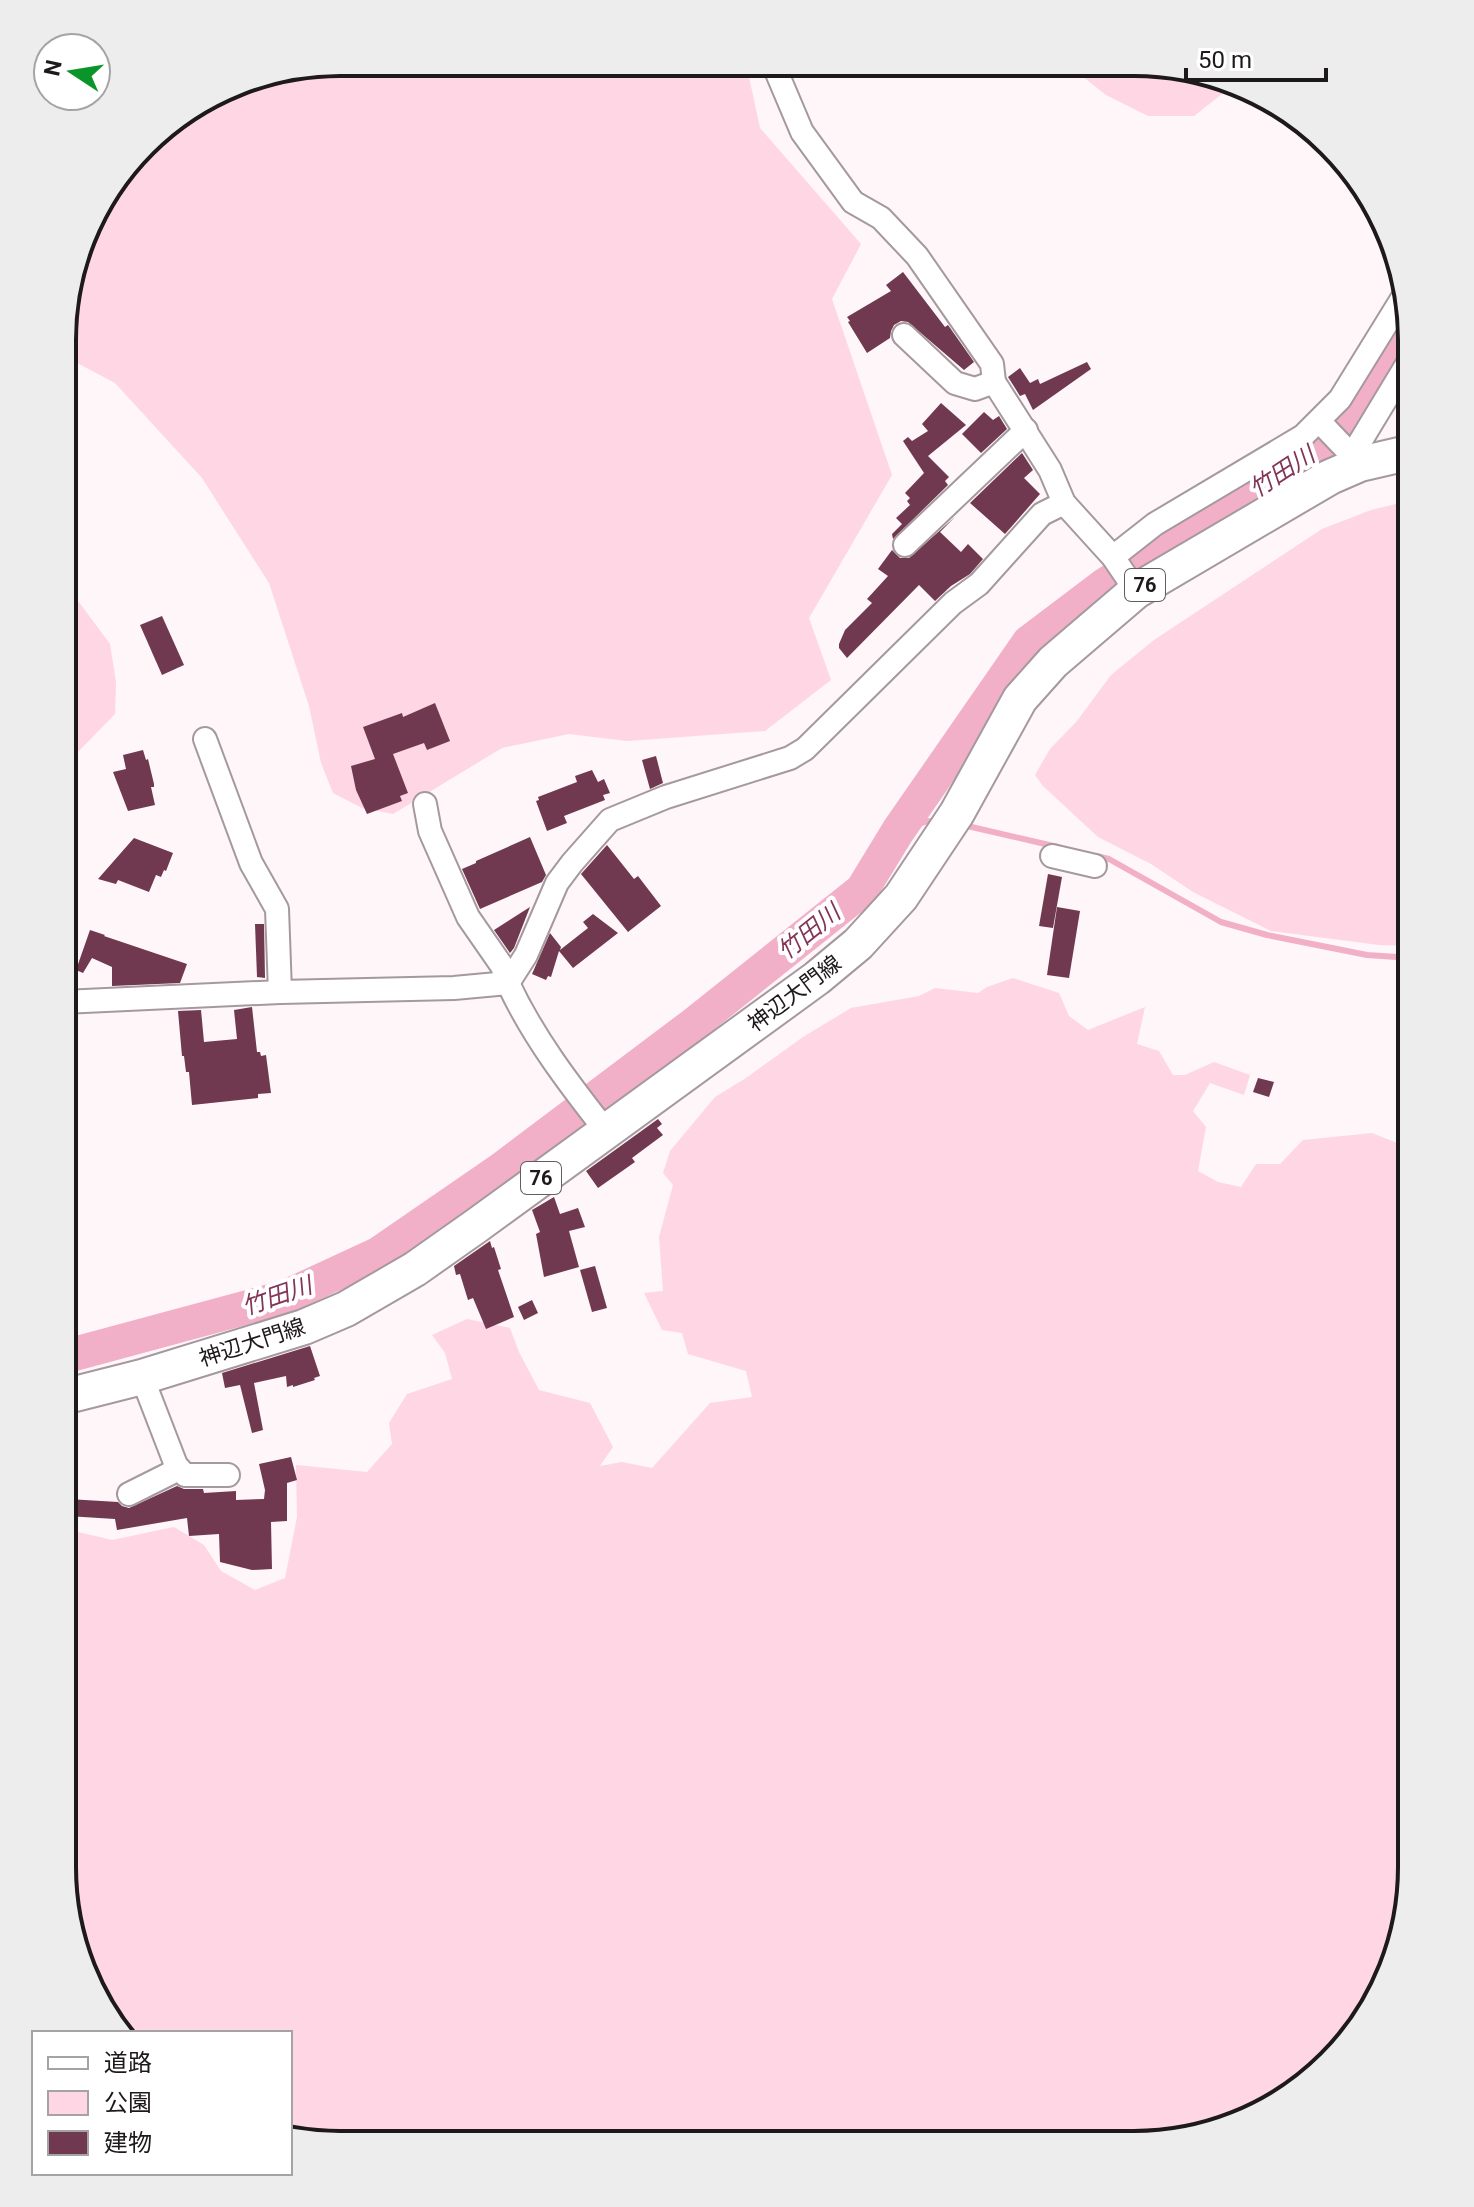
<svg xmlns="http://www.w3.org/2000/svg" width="1474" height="2207" font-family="Roboto,'Noto Sans JP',sans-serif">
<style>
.green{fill:#fed6e4}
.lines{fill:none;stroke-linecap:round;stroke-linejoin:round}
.stream{stroke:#f2b0c8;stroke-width:6}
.river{stroke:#f2b0c8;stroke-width:34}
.building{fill:#70394f}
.street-casing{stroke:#a5999d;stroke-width:26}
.primary-casing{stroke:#a5999d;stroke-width:38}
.street{stroke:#fff;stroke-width:22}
.primary{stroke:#fff;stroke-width:34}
.labels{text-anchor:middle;stroke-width:8;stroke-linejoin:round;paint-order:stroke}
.shield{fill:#fff;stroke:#625e5f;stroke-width:2}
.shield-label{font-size:20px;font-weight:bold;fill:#1e191b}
.street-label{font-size:22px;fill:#1e191b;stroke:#fff}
.water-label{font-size:24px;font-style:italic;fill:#823557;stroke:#fff}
.rim{fill:none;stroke:#1e191b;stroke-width:4}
</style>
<rect width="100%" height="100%" fill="#fef6f8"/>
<g class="green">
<polygon points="340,62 746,63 760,128 861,244 832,299 892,475 809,618 831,680 765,731 627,741 569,734 502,748 393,814 362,808 333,793 321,763 309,706 269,583 202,478 115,383 64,356 64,304 99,202 157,131 250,77"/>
<polygon points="1067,64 1170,64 1224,87 1222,94 1194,116 1148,116 1106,95"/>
<polygon points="1412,500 1412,946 1379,945 1271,931 1193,892 1151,864 1098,837 1043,786 1035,775 1050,749 1077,721 1111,675 1154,640 1322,529 1371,510"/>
<polygon points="64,582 110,644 116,682 115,714 74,756 64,761"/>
<polygon points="1013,978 1059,993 1069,1016 1088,1030 1145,1007 1137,1044 1159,1051 1173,1075 1185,1075 1214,1062 1250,1075 1244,1095 1210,1083 1193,1111 1206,1127 1198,1171 1218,1182 1241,1187 1256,1164 1280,1164 1303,1140 1372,1133 1410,1148 1412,1145 1411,1885 1365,2022 1303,2087 1241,2124 1134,2145 305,2143 290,2137 290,2033 129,2033 83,1974 62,1867 63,1514 74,1531 112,1540 174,1527 204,1545 221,1571 255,1590 285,1578 297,1517 296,1465 367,1472 392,1444 389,1423 407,1394 452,1379 445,1353 432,1335 467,1319 510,1328 519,1352 539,1390 590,1403 613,1447 600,1466 622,1462 652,1468 710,1403 752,1397 746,1371 688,1354 682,1333 662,1330 644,1293 663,1291 659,1237 673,1185 663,1173 670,1151 715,1097 746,1078 803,1037 851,1008 919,996 935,988 978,993 987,987"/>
</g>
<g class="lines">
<g class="stream">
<polyline points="963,825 1058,847"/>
<polyline points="898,831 928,821 936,822"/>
<polyline points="1096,856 1109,859 1221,922 1267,935 1367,955 1412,958"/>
</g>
<polyline class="river" points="63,1357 285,1297 378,1254 500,1170 694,1024 862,890 898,831 1029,642 1103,586 1314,453 1349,422 1408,323"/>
</g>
<g class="building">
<polygon points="903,272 945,327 948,325 974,362 964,370 908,322 901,321 894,325 891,331 890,338 867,353 848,322 850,321 847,317 891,291 886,285"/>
<polygon points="1087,362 1091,369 1033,410 1025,394 1020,396 1008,377 1020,368 1030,383 1038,379 1040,384"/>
<polygon points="941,403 966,425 928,456 949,477 945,481 948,485 893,539 892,534 902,524 896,518 910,505 907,501 910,498 905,493 924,473 903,441 908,437 912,441 928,431 922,424"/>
<polygon points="984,412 993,420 999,416 1007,429 981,453 962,434"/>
<polygon points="1022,453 1033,470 1024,478 1040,494 1005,534 970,503"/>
<polygon points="955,517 940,532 961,552 968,544 983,559 970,574 951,586 935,601 919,585 847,658 839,648 839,644 845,630 872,603 867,599 888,576 878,569 892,550 900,558 909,558"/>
<polygon points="162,616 184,665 162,675 140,625"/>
<polygon points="435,703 450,741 427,750 424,743 393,754 408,793 400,796 402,801 367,814 356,790 351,766 375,759 363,727 402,713 403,717"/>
<polygon points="143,750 146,760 148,759 154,784 154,787 151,787 155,805 128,811 113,772 126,769 123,755"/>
<polygon points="656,756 663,783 650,789 642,760"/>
<polygon points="592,770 598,782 604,779 610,793 603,795 605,800 564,816 567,823 547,831 536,801 539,800 538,797 577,782 575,776"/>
<polygon points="530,837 546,875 542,882 480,909 462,869 476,863 476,861"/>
<polygon points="134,838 173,853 166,871 164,870 161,877 156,875 149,892 118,880 116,884 98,879"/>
<polygon points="607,845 634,879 638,876 661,906 628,932 581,874"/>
<polygon points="1048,874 1062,877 1053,928 1039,926"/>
<polygon points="530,907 514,948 510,953 494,930"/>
<polygon points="1057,907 1080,911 1069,978 1047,975"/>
<polygon points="593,914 618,933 573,968 559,951 551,977 548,976 546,980 532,974 550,933 561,947 560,950 588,928 583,922"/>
<polygon points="255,924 264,924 265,978 257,977"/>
<polygon points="90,930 105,935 104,936 187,964 180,983 112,986 112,967 92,958 83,973 76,970"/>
<polygon points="252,1007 257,1052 260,1052 261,1056 266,1055 271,1093 258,1094 258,1098 192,1105 189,1072 186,1072 184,1056 182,1056 178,1011 201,1010 204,1042 237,1039 234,1010"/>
<polygon points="1258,1078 1274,1082 1269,1097 1253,1092"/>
<polygon points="658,1119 662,1124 657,1128 663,1135 632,1158 635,1162 598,1188 586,1171"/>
<polygon points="554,1197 560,1214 578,1208 585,1227 569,1231 579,1267 544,1277 536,1234 540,1232 532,1210"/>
<polygon points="490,1241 492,1248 494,1247 501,1269 498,1270 514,1317 486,1329 473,1298 468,1300 460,1274 456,1275 454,1266"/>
<polygon points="595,1266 607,1308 592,1312 580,1270"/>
<polygon points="532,1300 538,1313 524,1320 518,1307"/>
<polygon points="310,1346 320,1376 314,1378 315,1380 293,1387 293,1385 287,1387 286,1376 254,1383 263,1430 252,1433 240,1385 225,1388 222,1373"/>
<polygon points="291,1457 297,1480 287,1483 287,1521 271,1522 272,1569 252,1570 220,1562 219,1534 189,1536 187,1518 117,1530 115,1519 67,1516 68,1499 118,1502 122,1506 129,1508 177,1486 184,1489 203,1489 204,1493 236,1491 236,1500 264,1499 265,1490 259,1464"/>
</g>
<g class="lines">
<g class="street-casing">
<g id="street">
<polyline points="780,63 777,73 802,132 853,202 881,218 917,256 992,364 994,382 1050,470 1064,503 1113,557 1136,591"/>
<polyline points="904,335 955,383 975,389 994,382"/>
<polyline points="1319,421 1360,464"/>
<polyline points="1354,456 1360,442 1412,356"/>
<polyline points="905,545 1026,430"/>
<polyline points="1113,557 1155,524 1303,436 1340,399 1403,297"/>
<polyline points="205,739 251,863 277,909 280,992"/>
<polyline points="425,804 430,831 468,917 502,966 508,983"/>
<polyline points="1052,856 1095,866"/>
<polyline points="508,983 526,955 557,883 572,863 610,820 666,797 790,758 805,749 953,603 979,584 1042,514 1064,503"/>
<path d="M63 1002 280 992 454 988 508 983C533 1037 569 1084 606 1131"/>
<polyline points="142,1377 176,1465 185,1475 228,1475"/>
<polyline points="129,1494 171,1473 176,1465"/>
</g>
</g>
<g class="primary-casing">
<polyline id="primary" points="63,1397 142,1377 304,1327 346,1309 415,1269 476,1226 817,978 858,944 901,897 957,813 1020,699 1053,662 1136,591 1330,477 1360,464 1412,452"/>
</g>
<use href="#street" class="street"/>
<use href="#primary" class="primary"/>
</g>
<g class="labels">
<g class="shield">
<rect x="1125" y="569" width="40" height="32" rx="6"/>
<rect x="521" y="1162" width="40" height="32" rx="6"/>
</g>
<g class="shield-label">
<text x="1145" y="592">76</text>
<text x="541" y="1185">76</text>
</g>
<g class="street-label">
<text transform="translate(794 993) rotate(-37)" y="8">神辺大門線</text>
<text transform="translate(252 1342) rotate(-18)" y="8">神辺大門線</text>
</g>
<g class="water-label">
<text transform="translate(1282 472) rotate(-33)" y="8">竹田川</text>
<text transform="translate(809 932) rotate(-39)" y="8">竹田川</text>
<text transform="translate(277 1296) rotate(-19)" y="8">竹田川</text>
</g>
</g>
<path d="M0 0H1474V2207H0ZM340 76H1134A264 264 0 0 1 1398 340V1867A264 264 0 0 1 1134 2131H340A264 264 0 0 1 76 1867V340A264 264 0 0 1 340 76Z" fill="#ededed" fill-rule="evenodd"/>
<path class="rim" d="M340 76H1134A264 264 0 0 1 1398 340V1867A264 264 0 0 1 1134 2131H340A264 264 0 0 1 76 1867V340A264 264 0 0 1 340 76Z"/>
<rect x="32" y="2031" width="260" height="144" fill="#ffffff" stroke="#a5a3a4" stroke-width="2"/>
<rect x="48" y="2057" width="40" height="12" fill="#ffffff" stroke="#a5a3a4" stroke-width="2"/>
<text x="104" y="2071" font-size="24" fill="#1e191b">道路</text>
<rect x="48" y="2091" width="40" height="24" fill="#fed6e4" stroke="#a5a3a4" stroke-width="2"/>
<text x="104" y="2111" font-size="24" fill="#1e191b">公園</text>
<rect x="48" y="2131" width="40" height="24" fill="#70394f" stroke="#a5a3a4" stroke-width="2"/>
<text x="104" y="2151" font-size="24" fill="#1e191b">建物</text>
<g transform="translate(72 72) rotate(282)"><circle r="38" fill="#ffffff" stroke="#a5a3a4" stroke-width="2"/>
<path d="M0-6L14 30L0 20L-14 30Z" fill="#09952a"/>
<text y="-12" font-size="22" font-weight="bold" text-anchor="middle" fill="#1e191b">N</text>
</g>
<path d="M1186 68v12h140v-12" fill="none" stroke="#1e191b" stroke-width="4"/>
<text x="1198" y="68" font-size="24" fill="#1e191b" stroke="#ffffff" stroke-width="6" paint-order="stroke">50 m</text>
</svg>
